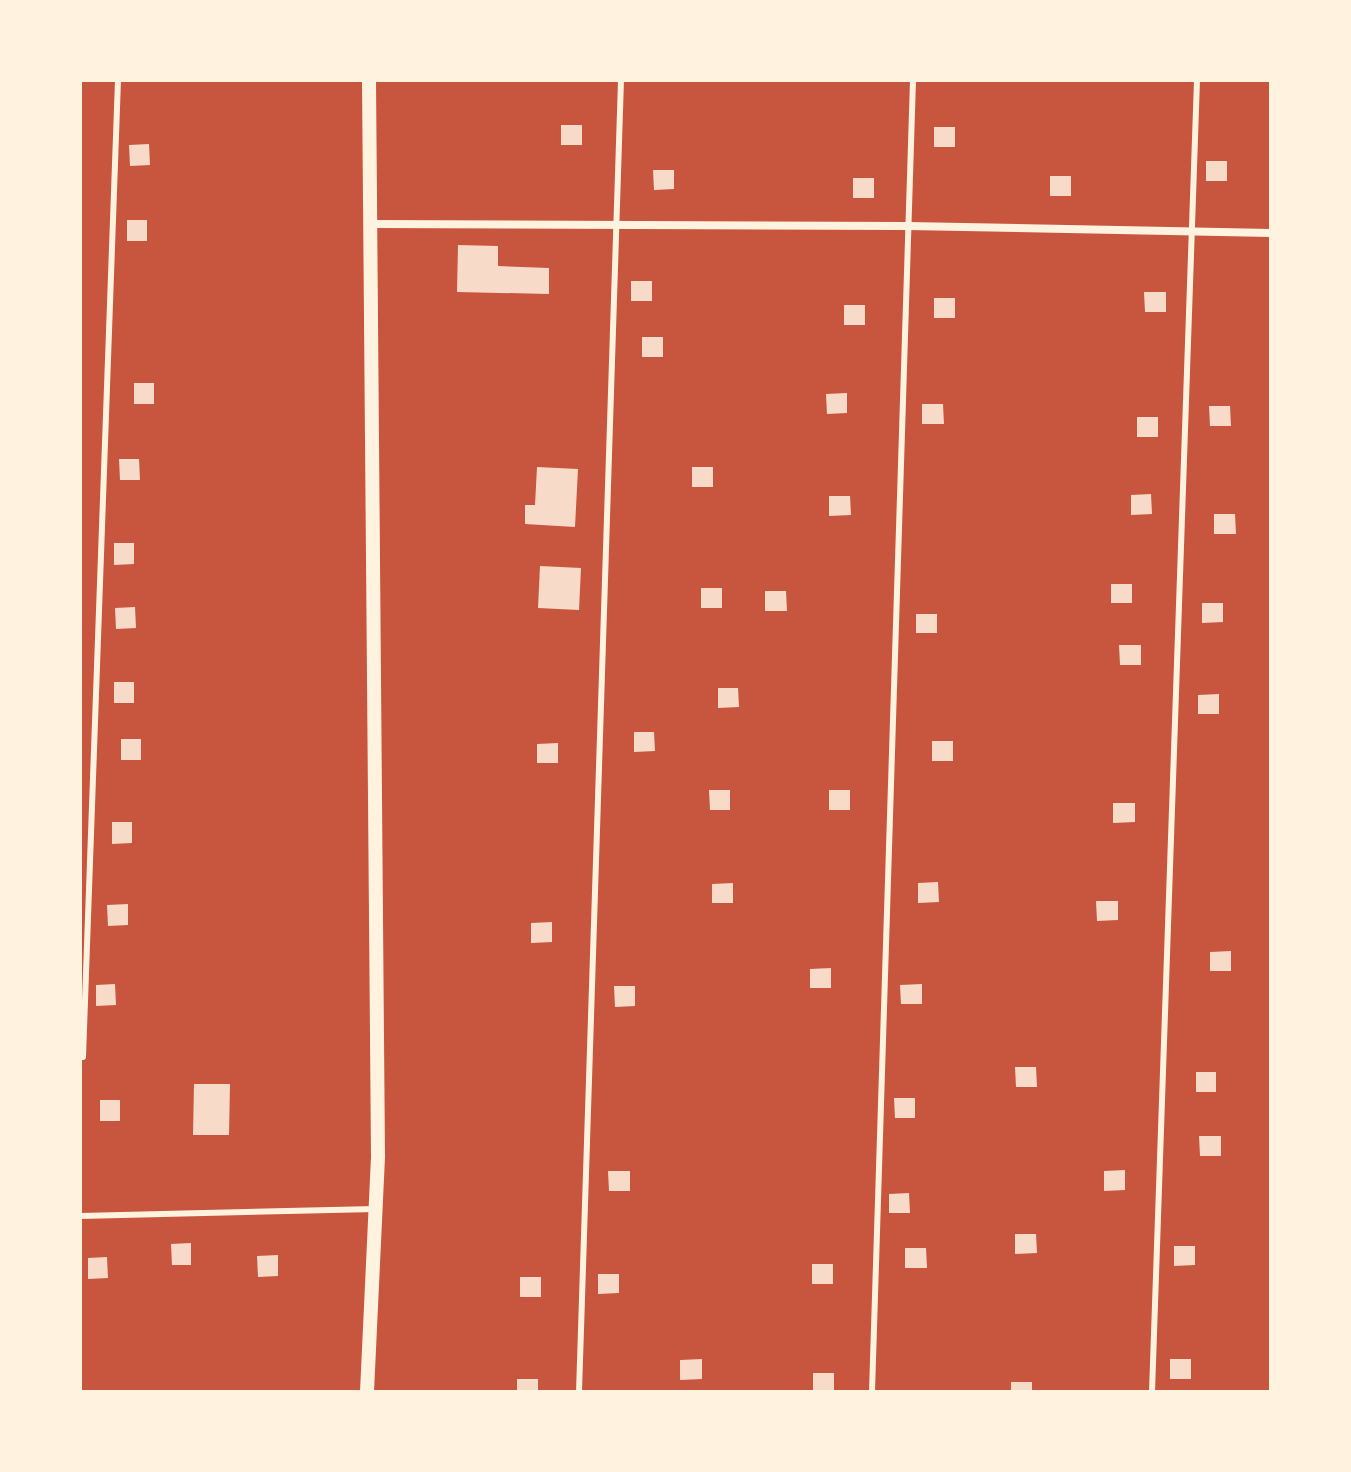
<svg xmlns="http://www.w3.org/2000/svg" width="1351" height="1472" font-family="Roboto,sans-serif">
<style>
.building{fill:#f7dbc8}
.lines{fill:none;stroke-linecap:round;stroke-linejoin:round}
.service{stroke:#fff3e0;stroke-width:6}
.minor{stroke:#fff3e0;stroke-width:8}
.tertiary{stroke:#fff3e0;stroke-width:14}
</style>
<rect width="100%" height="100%" fill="#c8553d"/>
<g class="building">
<rect x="561" y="125" width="21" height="20"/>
<rect x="934" y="127" width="21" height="20"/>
<polygon points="149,144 150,165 130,166 129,145"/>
<rect x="1206" y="161" width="21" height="20"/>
<polygon points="653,170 674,170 674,189 654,190"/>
<rect x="1050" y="176" width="21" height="20"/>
<rect x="853" y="178" width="21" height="20"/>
<rect x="127" y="220" width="20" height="21"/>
<polygon points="458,245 498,246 498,266 549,268 549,294 457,292"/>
<rect x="631" y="281" width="21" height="20"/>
<polygon points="1144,292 1166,292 1166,312 1145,312"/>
<rect x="934" y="298" width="21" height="20"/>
<rect x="844" y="305" width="21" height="20"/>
<rect x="642" y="337" width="21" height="20"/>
<rect x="134" y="383" width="20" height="21"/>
<polygon points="847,393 847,413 827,414 826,394"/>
<polygon points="922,404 943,404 944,424 922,424"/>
<polygon points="1209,406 1230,406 1231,426 1210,426"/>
<rect x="1137" y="417" width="21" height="20"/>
<polygon points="119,459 139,459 140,480 120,480"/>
<polygon points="537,467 578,469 575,527 525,524 525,505 535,505"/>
<rect x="692" y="467" width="21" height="20"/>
<polygon points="1151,494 1152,514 1131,515 1131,495"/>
<polygon points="829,496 850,496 851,515 829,516"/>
<polygon points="1214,514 1235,514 1236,534 1214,534"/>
<polygon points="114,543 134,543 134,564 114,565"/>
<polygon points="540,566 581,568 579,610 538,608"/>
<rect x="1111" y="584" width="21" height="19"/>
<rect x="701" y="588" width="21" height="20"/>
<polygon points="765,591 786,591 787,611 765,611"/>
<polygon points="1202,603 1223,603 1223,622 1202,623"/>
<polygon points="135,607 136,628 116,629 115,608"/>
<rect x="916" y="614" width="21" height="19"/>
<polygon points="1119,645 1141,645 1141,665 1120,665"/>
<rect x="114" y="682" width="20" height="21"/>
<polygon points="718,688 738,688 739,707 718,708"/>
<polygon points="1219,694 1219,714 1198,714 1198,695"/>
<polygon points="634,732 654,732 655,751 634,752"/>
<rect x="121" y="739" width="20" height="21"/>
<rect x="932" y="741" width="21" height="20"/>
<polygon points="558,743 558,763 537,763 537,744"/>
<polygon points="709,790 730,790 730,810 710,810"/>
<rect x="829" y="790" width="21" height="20"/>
<polygon points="1113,803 1135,803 1135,822 1113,823"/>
<polygon points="112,822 132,822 132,843 112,844"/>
<polygon points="938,882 939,902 918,903 918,883"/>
<polygon points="733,883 733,903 712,903 712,884"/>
<polygon points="1096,901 1118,901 1118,920 1097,921"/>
<polygon points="128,904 128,925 108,926 107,905"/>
<polygon points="552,922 552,942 531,943 531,923"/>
<polygon points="1231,951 1231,971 1210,971 1210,952"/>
<polygon points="831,968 831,988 810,988 810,969"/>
<polygon points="115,984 116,1005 96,1006 96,985"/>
<polygon points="922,984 922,1004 901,1004 900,985"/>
<polygon points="614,986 635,986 635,1006 615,1007"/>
<polygon points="1015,1067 1036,1067 1037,1087 1016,1087"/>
<rect x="1196" y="1072" width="20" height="20"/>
<polygon points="194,1084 230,1084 229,1135 193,1135"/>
<polygon points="894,1098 915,1098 915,1118 895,1118"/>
<rect x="100" y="1100" width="20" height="21"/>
<polygon points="1199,1136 1221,1136 1221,1156 1200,1156"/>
<polygon points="1125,1170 1125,1190 1104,1191 1104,1171"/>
<polygon points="608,1171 630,1171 630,1191 609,1191"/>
<polygon points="909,1193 910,1213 889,1213 889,1194"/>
<polygon points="1015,1234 1036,1234 1037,1253 1015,1254"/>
<polygon points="191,1243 191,1265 172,1265 171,1244"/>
<polygon points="1174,1246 1195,1246 1195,1265 1174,1266"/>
<polygon points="905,1248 926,1248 927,1268 905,1268"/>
<polygon points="278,1255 278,1276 258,1277 257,1256"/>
<polygon points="107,1257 108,1278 88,1279 88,1258"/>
<rect x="812" y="1264" width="21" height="20"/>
<polygon points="598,1274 619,1274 619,1293 598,1294"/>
<rect x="520" y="1277" width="21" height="20"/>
<polygon points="702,1359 702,1379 680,1380 680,1360"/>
<rect x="1170" y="1359" width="21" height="20"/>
<rect x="813" y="1373" width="21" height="19"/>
<rect x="517" y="1379" width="21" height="13"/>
<rect x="1011" y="1382" width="21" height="10"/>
</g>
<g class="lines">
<g class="service">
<polyline points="80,1057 83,1057 118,80"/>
<polyline points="80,1216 375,1209"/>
<polyline points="579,1392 621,80"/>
<polyline points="872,1392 913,80"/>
<polyline points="1152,1392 1197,80"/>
</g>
<polyline class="minor" points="370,224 908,226 1271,233"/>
<polyline class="tertiary" points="367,1392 378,1157 369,80"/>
</g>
<rect width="1351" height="1472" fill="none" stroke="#fff3e0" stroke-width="164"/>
</svg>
